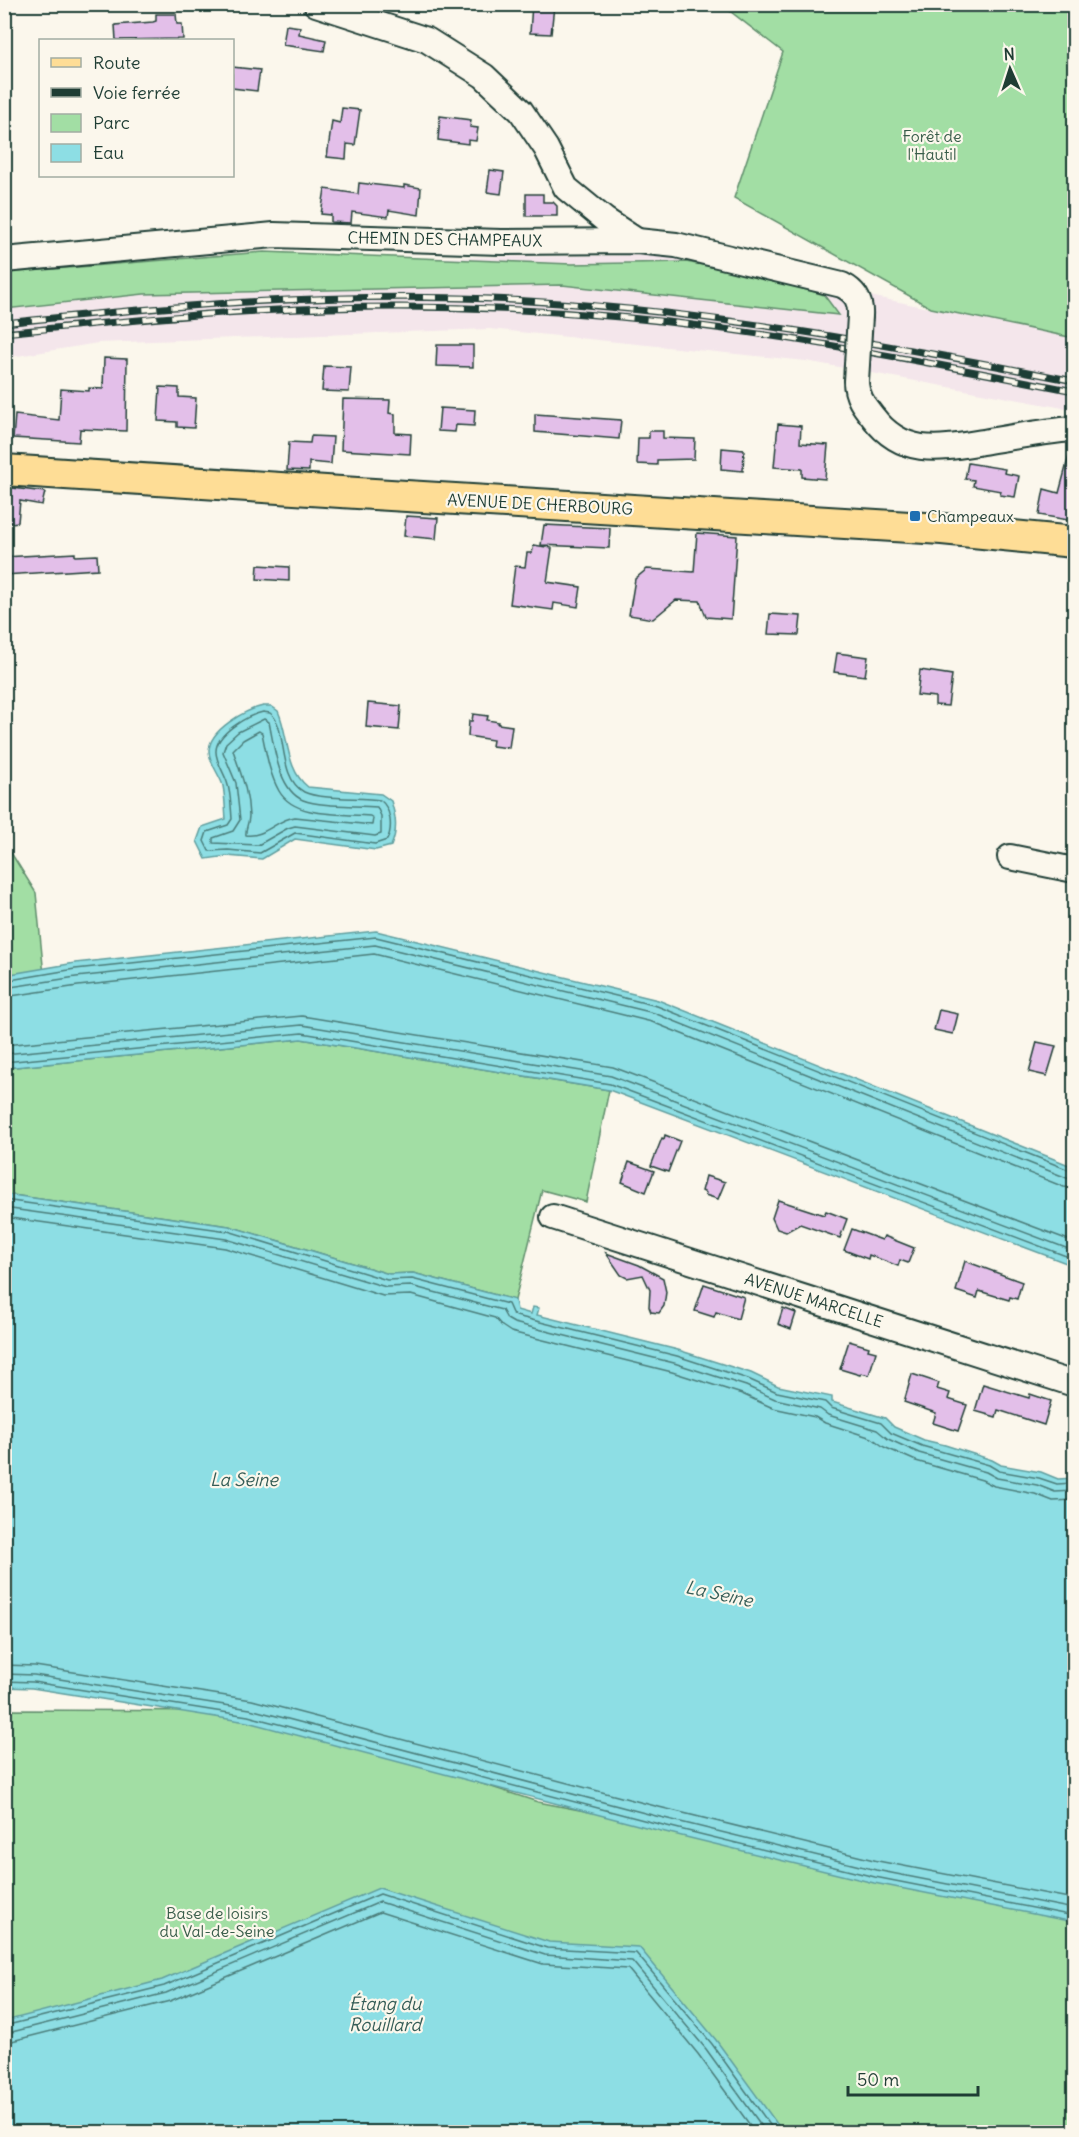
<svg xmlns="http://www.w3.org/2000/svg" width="1079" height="2137" font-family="Delius,sans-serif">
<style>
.built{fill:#f4e6eb}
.green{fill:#a2dea4;stroke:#608e6c;stroke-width:1.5}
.water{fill:#8ddee4;stroke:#619e9e;stroke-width:1.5}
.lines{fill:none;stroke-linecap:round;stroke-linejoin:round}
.shore{stroke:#4b7d7a;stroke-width:1.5}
.building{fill:#e3bfe9;stroke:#1f3d34;stroke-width:1.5}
.minor-casing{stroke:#1f3d34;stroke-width:28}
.major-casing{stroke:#1f3d34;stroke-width:34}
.minor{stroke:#fbf7ec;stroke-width:24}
.major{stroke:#fedd96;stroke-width:30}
.rail-casing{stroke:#1f3d34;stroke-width:7}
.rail{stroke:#fbf7ec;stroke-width:4.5;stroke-dasharray:14;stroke-linecap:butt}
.minor-bridge-casing{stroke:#1f3d34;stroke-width:28;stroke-linecap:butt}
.minor-bridge{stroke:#fbf7ec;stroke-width:24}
.poi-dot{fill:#1f6fb2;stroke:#fbf7ec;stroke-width:2}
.labels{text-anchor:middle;stroke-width:4.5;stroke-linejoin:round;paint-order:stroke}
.park-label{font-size:16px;fill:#395d4a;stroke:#fbf7ec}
.street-label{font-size:16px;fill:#1f3d34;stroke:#fbf7ec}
.poi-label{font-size:16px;fill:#1f3d34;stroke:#fbf7ec;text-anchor:start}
.water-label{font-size:18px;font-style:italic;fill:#355d57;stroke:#fbf7ec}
</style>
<rect width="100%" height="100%" fill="#fbf7ec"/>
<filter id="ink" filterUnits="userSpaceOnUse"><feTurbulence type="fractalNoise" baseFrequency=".0167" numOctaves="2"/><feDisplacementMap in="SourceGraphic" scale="12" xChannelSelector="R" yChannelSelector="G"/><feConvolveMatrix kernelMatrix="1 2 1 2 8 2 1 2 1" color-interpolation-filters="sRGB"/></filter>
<g filter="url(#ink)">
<polygon class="built" points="672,255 1074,338 1074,410 806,361 489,329 98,343 5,358 5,271 173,261"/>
<g class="green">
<polygon points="722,5 1074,5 1074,338 931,308 734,198 783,52"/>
<polygon points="264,252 572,264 686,262 773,278 824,295 839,315 562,285 144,294 5,309 5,273"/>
<polygon points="5,847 8,848 36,893 45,986 5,989"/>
<polygon points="301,1039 609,1090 586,1202 542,1190 515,1300 413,1273 389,1274 229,1226 5,1194 5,1068"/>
<polygon points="5,1710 256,1711 538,1802 839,1860 1074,1919 1074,2132 5,2132"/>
</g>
<g class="water">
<path d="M263 706H271L278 711C289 735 285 769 308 787L381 794 391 801C396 817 398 830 391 846L376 850 295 839 262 859 227 856 206 859 197 841 202 827 226 819C225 808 225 796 223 786 220 775 209 763 209 751 209 730 245 710 263 706Z"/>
<polygon points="376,931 658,1000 1074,1167 1074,1266 609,1090 301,1039 5,1068 5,975 75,963"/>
<polygon points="5,1194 229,1226 389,1274 413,1273 515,1300 517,1310 531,1314 533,1307 539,1308 537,1315 678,1350 751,1373 778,1386 832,1397 832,1402 885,1418 894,1427 924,1440 945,1445 992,1460 1001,1465 1041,1472 1058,1479 1074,1478 1074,1922 874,1883 653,1829 247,1722 32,1688 5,1687"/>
<polygon points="379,1888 549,1942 639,1947 716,2040 783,2132 5,2132 5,2021 162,1980"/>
</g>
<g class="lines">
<g class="shore">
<path d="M263 712 270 713C288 725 277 778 304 792 320 800 361 797 380 800 391 808 393 828 387 840L375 844 295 833 260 853 228 850 209 851 204 841 207 832 228 825 232 819C231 807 231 793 227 782 224 773 216 761 216 752 215 734 248 715 263 712Z"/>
<path d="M264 719 269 722C274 745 278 790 303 800 321 807 356 805 377 807L381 816V834L375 836 295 826 288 828 258 845 213 843V838L233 831 240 820 236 783 223 752 226 743 238 732Z"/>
<path d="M259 731 262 733C266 752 269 773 279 791 295 819 343 813 370 816L373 818 372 825 295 817C277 819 264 838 246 835 245 829 249 823 249 816 248 789 241 775 233 750L243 740Z"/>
<polyline points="4,981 75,969 376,937 657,1006 1074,1172"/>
<polyline points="4,988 76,977 375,945 654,1013 1067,1178 1074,1179"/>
<polyline points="4,997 78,986 374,954 652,1022 1064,1187 1074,1188"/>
<polyline points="4,1045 302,1016 613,1067 1074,1242"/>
<polyline points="4,1054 302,1025 611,1076 1074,1251"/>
<polyline points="4,1062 302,1033 610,1084 1074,1259"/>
<polyline points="4,1200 228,1231 387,1280 412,1279 508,1304 512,1313 516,1316 677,1356 748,1379 777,1392 825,1402 831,1408 881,1423 891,1433 922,1446 989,1465 999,1471 1039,1478 1057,1484 1074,1483"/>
<polyline points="4,1208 226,1239 386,1287 411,1286 502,1310 507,1319 514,1323 674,1363 746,1386 775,1399 820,1409 828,1415 877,1430 888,1439 919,1453 986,1472 997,1478 1037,1485 1055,1492 1074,1491"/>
<polyline points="4,1217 225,1248 383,1296 411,1295 495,1318 502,1326 511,1332 672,1372 742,1394 773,1408 815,1417 825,1423 872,1438 884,1447 916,1461 982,1480 994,1486 1035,1494 1053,1501 1074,1500"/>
<polyline points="4,1665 35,1666 252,1700 659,1807 878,1861 1074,1899"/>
<polyline points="4,1674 34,1675 250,1709 656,1816 876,1870 1074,1909"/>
<polyline points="4,1681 33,1682 248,1716 655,1823 875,1877 1074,1916"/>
<polyline points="4,2026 164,1986 380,1894 547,1948 636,1953 712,2044 775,2132"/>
<polyline points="4,2034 166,1993 380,1902 545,1955 632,1961 706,2049 766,2132"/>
<polyline points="4,2043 170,2001 380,1912 543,1964 628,1969 698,2054 755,2132"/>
</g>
</g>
<g class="building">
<polygon points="532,4 554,6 551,34 530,33"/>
<polygon points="156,14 176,14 177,24 182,24 183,39 116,40 115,25 153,22 156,21"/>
<polygon points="286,25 300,27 299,34 326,40 324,51 283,45"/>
<polygon points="232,67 260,70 257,91 232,88"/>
<polygon points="342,108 360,110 355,145 347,144 346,159 327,157 332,121 340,123"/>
<polygon points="440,116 471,120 470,127 478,128 476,141 468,140 468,144 438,140"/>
<polygon points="490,170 504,172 501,194 487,192"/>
<polygon points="359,183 404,188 404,185 421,188 419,215 389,210 388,217 352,212 351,223 331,222 331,215 321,214 325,189 358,194"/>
<polygon points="526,194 543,194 543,202 553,202 557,206 557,216 526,216"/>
<polygon points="437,345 473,345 473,367 436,366"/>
<polygon points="104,358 127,359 126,431 80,429 79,442 13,438 15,415 59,420 61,389 89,391 89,388 103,389"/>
<polygon points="324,366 351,367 349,392 322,391"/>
<polygon points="160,387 179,388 179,397 196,398 194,428 177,427 177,422 158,421"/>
<polygon points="343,399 390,400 389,413 395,414 395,433 411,434 410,454 341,450"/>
<polygon points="440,408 475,410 474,426 456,425 455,432 438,431"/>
<polygon points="535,414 621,420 619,439 535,432"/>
<polygon points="778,424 801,426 800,443 828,445 825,479 802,477 802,469 774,467"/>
<polygon points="649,431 663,431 663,438 695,439 694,459 657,460 657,465 637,464 638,438 649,438"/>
<polygon points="311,436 333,437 331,464 309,462 309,471 287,470 289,442 310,443"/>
<polygon points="722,448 744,450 743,471 721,469"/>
<polygon points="1070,452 1074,452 1074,521 1039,515 1044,489 1059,493"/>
<polygon points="968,463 1005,469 1004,473 1019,476 1015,497 1000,495 1001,491 973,486 974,480 965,479"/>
<polygon points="4,487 45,492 42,505 20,501 18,522 4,524 6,498 4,498"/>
<polygon points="406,516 438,518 436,539 404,536"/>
<polygon points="544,525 610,528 609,548 541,545"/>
<polygon points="697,533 737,536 731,619 706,617 700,601 676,600 653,619 629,615 635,579 647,569 694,572"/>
<polygon points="534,545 552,548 547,582 581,587 578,607 554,603 553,610 510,604 515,566 525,567 527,553 532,553"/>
<polygon points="75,553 75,556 97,555 98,569 4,575 4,557"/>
<polygon points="258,565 289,567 289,581 257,579"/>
<polygon points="770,614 801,616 799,635 768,634"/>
<polygon points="837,653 868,657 865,676 834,672"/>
<polygon points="920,670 952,675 948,706 935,705 935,697 917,695"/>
<polygon points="368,703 401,706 399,730 366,727"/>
<polygon points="473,714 488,716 487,720 499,722 498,724 512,726 509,748 492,746 493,740 468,736 469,721 472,721"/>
<polygon points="939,1010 958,1014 953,1034 934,1030"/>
<polygon points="1037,1042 1056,1046 1047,1076 1029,1072"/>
<polygon points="665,1135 680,1141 668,1172 651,1166 662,1138 664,1139"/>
<polygon points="629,1162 654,1171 646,1192 622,1182"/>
<polygon points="706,1176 725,1182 718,1199 705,1195 706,1193 702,1191"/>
<polygon points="778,1200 824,1215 826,1211 847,1219 840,1238 800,1224 786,1232 777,1229 772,1218"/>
<polygon points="852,1229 882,1240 884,1236 914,1248 908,1263 900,1260 898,1266 869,1255 868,1259 844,1250"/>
<polygon points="606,1253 639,1265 663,1278 666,1292 664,1306 659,1313 651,1312 649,1307 650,1290 643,1275 627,1278 621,1275"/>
<polygon points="965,1261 1022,1282 1017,1299 1010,1297 1009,1300 979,1291 977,1298 956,1291"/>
<polygon points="704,1284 744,1297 738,1319 716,1312 714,1317 695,1311"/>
<polygon points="783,1308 796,1313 791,1329 778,1324"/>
<polygon points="849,1341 869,1347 868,1350 876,1352 869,1375 861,1373 860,1375 840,1369"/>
<polygon points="912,1374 939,1383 937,1389 950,1393 948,1399 967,1405 958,1431 933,1423 936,1413 904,1402"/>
<polygon points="983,1384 1029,1398 1030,1394 1051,1401 1044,1425 998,1410 996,1417 975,1411"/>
</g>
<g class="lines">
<g class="minor-casing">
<g id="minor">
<polyline points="316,4 427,40 484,76 521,111 546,148 566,188 605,220 637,241"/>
<path d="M4 260 274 235 501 242 637 241 676 245 842 285C856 292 861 301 860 316"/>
<path d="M856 381C856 396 864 406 873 417 903 457 940 449 983 442 1013 437 1044 431 1074 429"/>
<polyline points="1010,857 1074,870"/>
<polyline points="553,1217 1074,1384"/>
</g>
</g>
<g class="major-casing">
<polyline id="major" points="4,470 341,492 942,529 1074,542"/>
</g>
<use href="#minor" class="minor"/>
<use href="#major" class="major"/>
<g class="rail-casing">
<g id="rail">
<path d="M4 323C166 306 328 292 491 299 688 307 881 343 1074 381"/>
<path d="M4 333C89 325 173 315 258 311 378 304 500 306 620 317 773 331 924 362 1074 391"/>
</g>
</g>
<use href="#rail" class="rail"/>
<g class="minor-bridge-casing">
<polyline id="minor-bridge" points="856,381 860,316"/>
</g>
<use href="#minor-bridge" class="minor-bridge"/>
</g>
</g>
<rect class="poi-dot" x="909" y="510" width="12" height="12" rx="3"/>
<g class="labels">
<g class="park-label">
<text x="932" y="142">Forêt de<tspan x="932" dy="18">l'Hautil</tspan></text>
<text x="217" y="1919">Base de loisirs<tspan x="217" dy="18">du Val-de-Seine</tspan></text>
</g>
<g class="street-label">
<text transform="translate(445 239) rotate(1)" y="6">CHEMIN DES CHAMPEAUX</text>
<text transform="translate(540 504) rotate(3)" y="6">AVENUE DE CHERBOURG</text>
<text transform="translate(814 1300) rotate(18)" y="6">AVENUE MARCELLE</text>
</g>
<g class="poi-label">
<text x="927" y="522">Champeaux</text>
</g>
<g class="water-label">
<text x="244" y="1486">La Seine</text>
<text transform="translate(719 1594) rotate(12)" y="6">La Seine</text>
<text x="385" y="2010">Étang du<tspan x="385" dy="21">Rouillard</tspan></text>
</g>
</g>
<rect width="1079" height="2137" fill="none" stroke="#fbf7ec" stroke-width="24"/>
<rect x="12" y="12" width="1055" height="2113" fill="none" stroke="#1f3d34" stroke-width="2" filter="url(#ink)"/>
<rect x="39" y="39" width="195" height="138" fill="#fbf7ec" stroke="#a3ada2" stroke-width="1.5"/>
<rect x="51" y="58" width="30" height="9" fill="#fedd96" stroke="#a3ada2" stroke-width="1.5"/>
<text x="93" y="69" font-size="18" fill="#1f3d34">Route</text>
<rect x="51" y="88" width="30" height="9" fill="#1f3d34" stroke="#a3ada2" stroke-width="1.5"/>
<text x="93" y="99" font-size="18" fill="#1f3d34">Voie ferrée</text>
<rect x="51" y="114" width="30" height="18" fill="#a2dea4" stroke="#a3ada2" stroke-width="1.5"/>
<text x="93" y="129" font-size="18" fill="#1f3d34">Parc</text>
<rect x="51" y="144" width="30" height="18" fill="#8ddee4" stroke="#a3ada2" stroke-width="1.5"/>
<text x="93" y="159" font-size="18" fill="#1f3d34">Eau</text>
<g transform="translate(1010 69) rotate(357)" stroke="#fbf7ec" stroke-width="4.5" paint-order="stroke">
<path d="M0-4.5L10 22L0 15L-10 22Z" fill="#1f3d34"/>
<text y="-9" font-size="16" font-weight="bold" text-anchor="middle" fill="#1f3d34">N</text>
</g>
<path d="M848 2086v9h130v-9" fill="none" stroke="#1f3d34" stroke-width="3"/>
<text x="857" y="2086" font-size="18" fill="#1f3d34" stroke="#fbf7ec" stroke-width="4.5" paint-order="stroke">50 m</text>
</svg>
